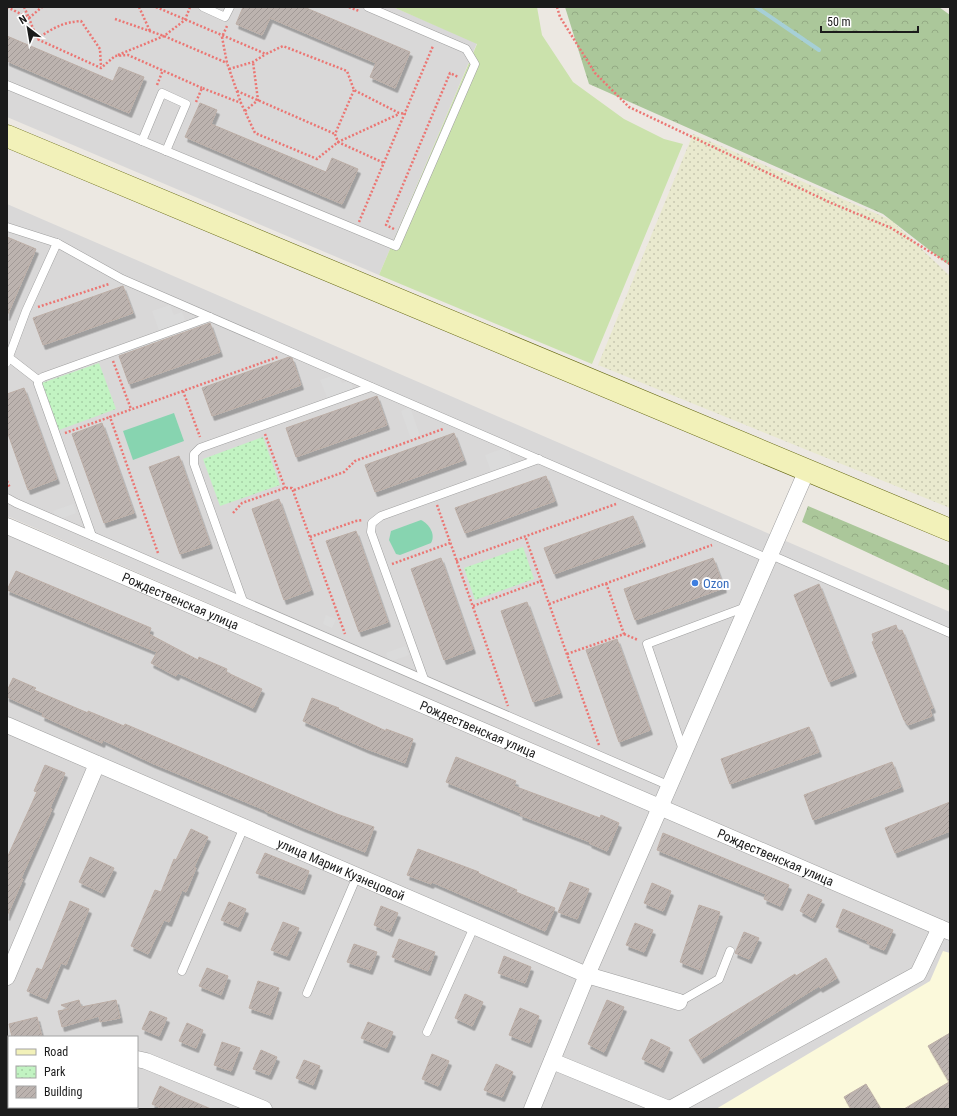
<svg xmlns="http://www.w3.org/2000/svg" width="957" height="1116" font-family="'Roboto Condensed',sans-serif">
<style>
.residential{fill:#d9d8d8;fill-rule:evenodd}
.education{fill:#fbf9db}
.farmland{fill:url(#farmland-dots)}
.grass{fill:#cbe2ac}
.forest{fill:url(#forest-crowns)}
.park{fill:url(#park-dots)}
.pitch{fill:#87d4b0}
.parking{fill:#dbdbdb}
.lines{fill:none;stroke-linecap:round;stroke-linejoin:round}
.stream{stroke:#a6cfd6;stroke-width:4}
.building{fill:url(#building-hatch);stroke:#bcaea6;filter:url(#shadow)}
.lane-casing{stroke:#9f9f9f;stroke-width:9}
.street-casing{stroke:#9f9f9f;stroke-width:17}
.secondary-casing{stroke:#63660f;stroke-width:23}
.path{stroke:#eb7673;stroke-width:2.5;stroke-dasharray:2 2;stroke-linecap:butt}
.lane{stroke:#fff;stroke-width:8}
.street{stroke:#fff;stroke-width:16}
.secondary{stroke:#f2f1b9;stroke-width:22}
.shop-dot{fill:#3f7fe0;stroke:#fff;stroke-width:1.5}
.labels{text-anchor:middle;stroke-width:4;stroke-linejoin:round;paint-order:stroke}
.shop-label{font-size:13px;fill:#366cbe;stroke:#fff;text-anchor:start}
.street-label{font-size:13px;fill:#1b1b1b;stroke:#fff}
</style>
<defs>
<pattern id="farmland-dots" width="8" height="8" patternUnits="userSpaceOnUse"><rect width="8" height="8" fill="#e9e9ce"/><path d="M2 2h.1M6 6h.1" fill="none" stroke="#c7c7b0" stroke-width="1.8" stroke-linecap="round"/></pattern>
<pattern id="forest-crowns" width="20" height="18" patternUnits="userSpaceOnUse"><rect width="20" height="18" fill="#abc79a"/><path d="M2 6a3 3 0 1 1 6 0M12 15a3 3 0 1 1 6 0" fill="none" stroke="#93aa84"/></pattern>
<pattern id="park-dots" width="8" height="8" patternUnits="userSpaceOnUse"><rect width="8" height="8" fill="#c2f3c2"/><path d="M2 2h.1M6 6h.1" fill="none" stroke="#a6d0a6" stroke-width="1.8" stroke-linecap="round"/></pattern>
<pattern id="building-hatch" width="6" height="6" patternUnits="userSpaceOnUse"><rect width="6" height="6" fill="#bcb3af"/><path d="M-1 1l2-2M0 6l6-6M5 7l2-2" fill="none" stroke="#a19996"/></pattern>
<filter id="shadow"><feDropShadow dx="2.5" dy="4.5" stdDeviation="0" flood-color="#0004"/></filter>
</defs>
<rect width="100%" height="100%" fill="#ece8e2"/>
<g class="residential">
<polygon points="7,7 393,7 477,43 379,275 7,117"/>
<path d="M7 204 950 612V1109H7V533L670 803 7 516ZM9 1037H137V1107H9Z"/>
</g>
<polygon class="education" points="943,951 950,953 950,1109 716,1109 930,981"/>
<polygon class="farmland" points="693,134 891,220 950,276 950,508 598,365"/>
<polygon class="grass" points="393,7 537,7 542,35 573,82 624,119 664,139 683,144 592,364 379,275 477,44"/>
<g class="forest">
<polygon points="565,7 939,7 950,15 950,266 883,214 589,84"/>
<polygon points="808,506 950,566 950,591 802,522"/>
</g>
<g class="park">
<polygon points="99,363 116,409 59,430 42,383"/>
<polygon points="263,437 280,485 220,506 203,459"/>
<polygon points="523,547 534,579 475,600 464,568"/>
</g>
<g class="pitch">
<polygon points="174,413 184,441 133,460 123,431"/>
<path d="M421 520C429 524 436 534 431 543L400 555 396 554 389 540 391 531Z"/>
</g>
<g class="parking">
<polygon points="170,305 174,315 182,312 186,322 159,331 152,311"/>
<polygon points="338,374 342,383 351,381 354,391 328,400 320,380"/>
<polygon points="410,407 420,436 411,439 401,411"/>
<polygon points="507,447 513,464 491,471 485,455"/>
<polygon points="73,504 76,513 57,520 53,511"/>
<polygon points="326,615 336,619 332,628 323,624"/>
<polygon points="405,646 409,655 389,662 386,653"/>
</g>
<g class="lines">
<polyline class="stream" points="756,7 819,50"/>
</g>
<g class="building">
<polygon points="243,7 304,7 410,52 395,88 370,77 376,63 270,18 262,35 236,24"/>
<polygon points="7,36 113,81 119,67 144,77 129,113 7,61"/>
<polygon points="200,103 217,110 211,124 326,172 332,158 358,169 342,204 185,137"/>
<polygon points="7,237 36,249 7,316"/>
<polygon points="123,286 133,313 43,345 33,318"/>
<polygon points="210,323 220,352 129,384 119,356"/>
<polygon points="289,357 292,358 301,385 212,416 202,388"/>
<polygon points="24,388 57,479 28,490 7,431 7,394"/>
<polygon points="377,396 387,425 296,457 286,428"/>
<polygon points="102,423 134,513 104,523 72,434"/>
<polygon points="454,433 464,460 375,492 365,465"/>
<polygon points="179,456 210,544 180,554 149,467"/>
<polygon points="546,476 555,501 465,533 455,508"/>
<polygon points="279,499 311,590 284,600 252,509"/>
<polygon points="633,516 643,542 554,574 544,548"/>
<polygon points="356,531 388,622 359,632 326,541"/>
<polygon points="441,558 473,649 444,660 411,569"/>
<polygon points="713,558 724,588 635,620 624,589"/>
<polygon points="16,571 151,628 149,634 198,660 199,657 227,669 226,672 262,689 253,708 178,673 176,676 151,663 157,652 7,590"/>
<polygon points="819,584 854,672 829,682 794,595"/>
<polygon points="527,602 560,693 533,702 501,611"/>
<polygon points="896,625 898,631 902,630 933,708 930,709 932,716 908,725 904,720 872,642 874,641 872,634"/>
<polygon points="617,639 650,730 619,742 586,650"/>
<polygon points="13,678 36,688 34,690 88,713 88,711 124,726 125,724 337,814 374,827 365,852 302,827 265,811 265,810 152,763 103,740 102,743 42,716 43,713 7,697 7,691"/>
<polygon points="312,698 339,708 338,709 386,731 386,729 413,739 405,763 367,749 303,721"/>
<polygon points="809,727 819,752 730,784 721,759"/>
<polygon points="456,757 516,781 514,786 600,818 601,815 619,823 607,851 589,843 590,842 520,815 521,813 446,782"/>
<polygon points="892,762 901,787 813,820 804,795"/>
<polygon points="45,765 65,773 50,808 52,809 21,878 23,879 7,916 7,858 37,792 34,791"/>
<polygon points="950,802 950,831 895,853 885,828"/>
<polygon points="191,829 208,837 194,867 196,868 186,892 182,890 169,922 164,920 148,954 131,946 155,890 161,892 174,859 176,860"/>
<polygon points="663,833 789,885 780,906 764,899 766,894 657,850"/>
<polygon points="418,849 479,872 478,873 517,890 516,892 555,908 545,931 432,882 431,884 407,875"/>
<polygon points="265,853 309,871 302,890 256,873"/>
<polygon points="90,857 114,868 102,893 79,882"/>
<polygon points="570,882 589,889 577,919 558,912"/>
<polygon points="652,883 671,891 663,911 644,903"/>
<polygon points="808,894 822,900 813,918 800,911"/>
<polygon points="70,901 89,909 66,965 61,963 46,999 27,991 37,968 42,970"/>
<polygon points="229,902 246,909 238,927 221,920"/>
<polygon points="699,905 720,912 700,970 680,962"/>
<polygon points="381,906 398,913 390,932 374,925"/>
<polygon points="843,909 893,930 884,950 867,943 868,941 836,927"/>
<polygon points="283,922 299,928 287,956 271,950"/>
<polygon points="635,923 653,930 644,952 626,945"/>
<polygon points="744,932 759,938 749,959 735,953"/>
<polygon points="399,939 435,952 428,971 392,957"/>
<polygon points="354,944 377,952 370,970 347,962"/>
<polygon points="504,956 531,967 525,983 498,973"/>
<polygon points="826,958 837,978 820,988 819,986 701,1059 689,1040 795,974 796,976"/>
<polygon points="207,968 228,976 221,995 199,986"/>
<polygon points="258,981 279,988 270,1015 249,1008"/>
<polygon points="465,994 483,1002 472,1026 455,1018"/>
<polygon points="79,1000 81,1007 116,1000 120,1018 100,1022 99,1016 62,1027 58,1011 69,1009 61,1005"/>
<polygon points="607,1000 624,1007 604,1052 588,1044"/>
<polygon points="520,1008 539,1016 529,1043 509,1035"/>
<polygon points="150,1011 167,1018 159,1036 142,1029"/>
<polygon points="37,1017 42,1037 12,1037 9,1024"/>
<polygon points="368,1022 393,1032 386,1048 361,1038"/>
<polygon points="187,1023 203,1030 196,1048 179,1041"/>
<polygon points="950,1033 950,1109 904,1109 949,1082 928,1046"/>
<polygon points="651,1039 670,1048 661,1068 642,1059"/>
<polygon points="222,1042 240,1048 231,1071 214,1065"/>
<polygon points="261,1050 277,1057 269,1075 253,1069"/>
<polygon points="432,1054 449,1061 438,1086 422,1079"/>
<polygon points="304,1060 320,1066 313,1085 296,1078"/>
<polygon points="496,1064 513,1072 502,1097 484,1090"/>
<polygon points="866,1084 881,1109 851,1109 844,1097"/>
<polygon points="160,1086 176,1094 211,1109 163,1109 152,1104"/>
</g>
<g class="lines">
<g class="lane-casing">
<g id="lane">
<polyline points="203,7 225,17 230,7"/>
<polyline points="7,85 396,246 475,64 466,49 368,7"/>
<polyline points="142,141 162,93 186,104 166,151"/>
<polyline points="7,227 57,243 122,279 769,559"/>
<polyline points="7,356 38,380"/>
<polyline points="7,362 26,311 57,243"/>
<polyline points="7,498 16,503 670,786"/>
<polyline points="92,536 38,384 38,380 43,377 210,317"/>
<polyline points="771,555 950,633"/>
<polyline points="243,601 194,464 194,454 200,448 371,387"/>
<polyline points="424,679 371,532 372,523 381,516 539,459"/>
<polyline points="683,750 647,644 746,607"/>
<polyline points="182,971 244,827"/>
<polyline points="307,993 357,876"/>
<polyline points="679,1002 719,979 730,951"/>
<polyline points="427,1032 474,927"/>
</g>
</g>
<g class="street-casing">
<g id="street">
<path id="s1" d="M7 526 950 932"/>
<path id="s2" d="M7 725 587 975 679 1002"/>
<polyline points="7,977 97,764"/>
<polyline points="137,1059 146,1061 264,1109"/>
<polyline points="552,1061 669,1109"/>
<polyline points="7,1086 9,1086"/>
<polyline points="532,1109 587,975 807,470"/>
<polyline points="670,1109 918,974 940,928"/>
</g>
</g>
<g class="secondary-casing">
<polyline id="secondary" points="7,136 950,530"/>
</g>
<g class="path">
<polyline points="7,7 29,18 37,39 101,68 115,56 128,55 202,88"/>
<polyline points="24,7 29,18 42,7"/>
<polyline points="139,7 150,31"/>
<polyline points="156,7 266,54 283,46 347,71 354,90 399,113 406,114"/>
<polyline points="349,7 359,11"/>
<polyline points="557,7 560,17 595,73 629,107 829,202 891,228 950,264"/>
<polyline points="115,19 164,36 227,63"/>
<polyline points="227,26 222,37 227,63 241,103"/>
<path d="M37 39C51 29 63 22 81 21L100 49 101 67"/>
<polyline points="118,55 164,36 185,20 190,7"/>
<polyline points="229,69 253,62 266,54"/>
<polyline points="157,85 163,70"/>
<polyline points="354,90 335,134 338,142 399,114"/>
<polyline points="237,91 335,134"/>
<polyline points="196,102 202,88 241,103 255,133 317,159 338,142 384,163"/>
<polyline points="245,111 258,100 253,62"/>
<polyline points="359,222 433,46"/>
<polyline points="394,229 386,225 450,73 458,77"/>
<polyline points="38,307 109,284"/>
<polyline points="113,361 131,409"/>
<polyline points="183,391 200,437"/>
<polyline points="65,433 110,417"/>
<polyline points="265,434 285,488"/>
<polyline points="7,481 10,488"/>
<polyline points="294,490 344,472 355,461 443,429"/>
<polyline points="437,505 508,706"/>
<polyline points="233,513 242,503 285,488 292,488 345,634"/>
<polyline points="310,537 356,521 363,520"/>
<polyline points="158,553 110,417 278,357"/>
<polyline points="456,561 616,504"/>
<polyline points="392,564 450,543"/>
<polyline points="541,581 599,745"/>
<polyline points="549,604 712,545"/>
<polyline points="473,606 541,581 525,536"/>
<polyline points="624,634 638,640"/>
<polyline points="567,654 624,634 606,583"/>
</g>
<use href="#lane" class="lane"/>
<use href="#street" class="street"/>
<use href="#secondary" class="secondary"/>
</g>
<circle class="shop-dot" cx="695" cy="583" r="4"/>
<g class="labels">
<g class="shop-label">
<text x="703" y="588">Ozon</text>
</g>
<g class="street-label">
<text dy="5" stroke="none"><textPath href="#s1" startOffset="189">Рождественская улица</textPath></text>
<text dy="5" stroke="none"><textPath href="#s1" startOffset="513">Рождественская улица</textPath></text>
<text dy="5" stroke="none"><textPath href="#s1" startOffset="837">Рождественская улица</textPath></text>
<text dy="5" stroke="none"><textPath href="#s2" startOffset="364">улица Марии Кузнецовой</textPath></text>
</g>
</g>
<rect width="957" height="1116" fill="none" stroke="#1b1b1b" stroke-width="16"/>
<rect x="8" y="1036" width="130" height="72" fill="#ffffff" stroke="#a4a4a4"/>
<rect x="16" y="1049" width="20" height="6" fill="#f2f1b9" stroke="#a4a4a4"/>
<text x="44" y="1056" font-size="12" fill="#1b1b1b">Road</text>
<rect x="16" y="1066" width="20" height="12" fill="url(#park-dots)" stroke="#a4a4a4"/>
<text x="44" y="1076" font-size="12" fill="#1b1b1b">Park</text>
<rect x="16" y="1086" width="20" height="12" fill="url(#building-hatch)" stroke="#a4a4a4"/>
<text x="44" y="1096" font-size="12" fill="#1b1b1b">Building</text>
<g transform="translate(28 28) rotate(329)" stroke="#ffffff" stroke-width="3" paint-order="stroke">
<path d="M0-3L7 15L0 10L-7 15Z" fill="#1b1b1b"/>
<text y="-6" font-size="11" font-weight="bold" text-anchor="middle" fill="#1b1b1b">N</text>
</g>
<path d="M821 26v6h97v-6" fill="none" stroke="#1b1b1b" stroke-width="2"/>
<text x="827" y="26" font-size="12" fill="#1b1b1b" stroke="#ffffff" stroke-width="3" paint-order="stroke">50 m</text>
</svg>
